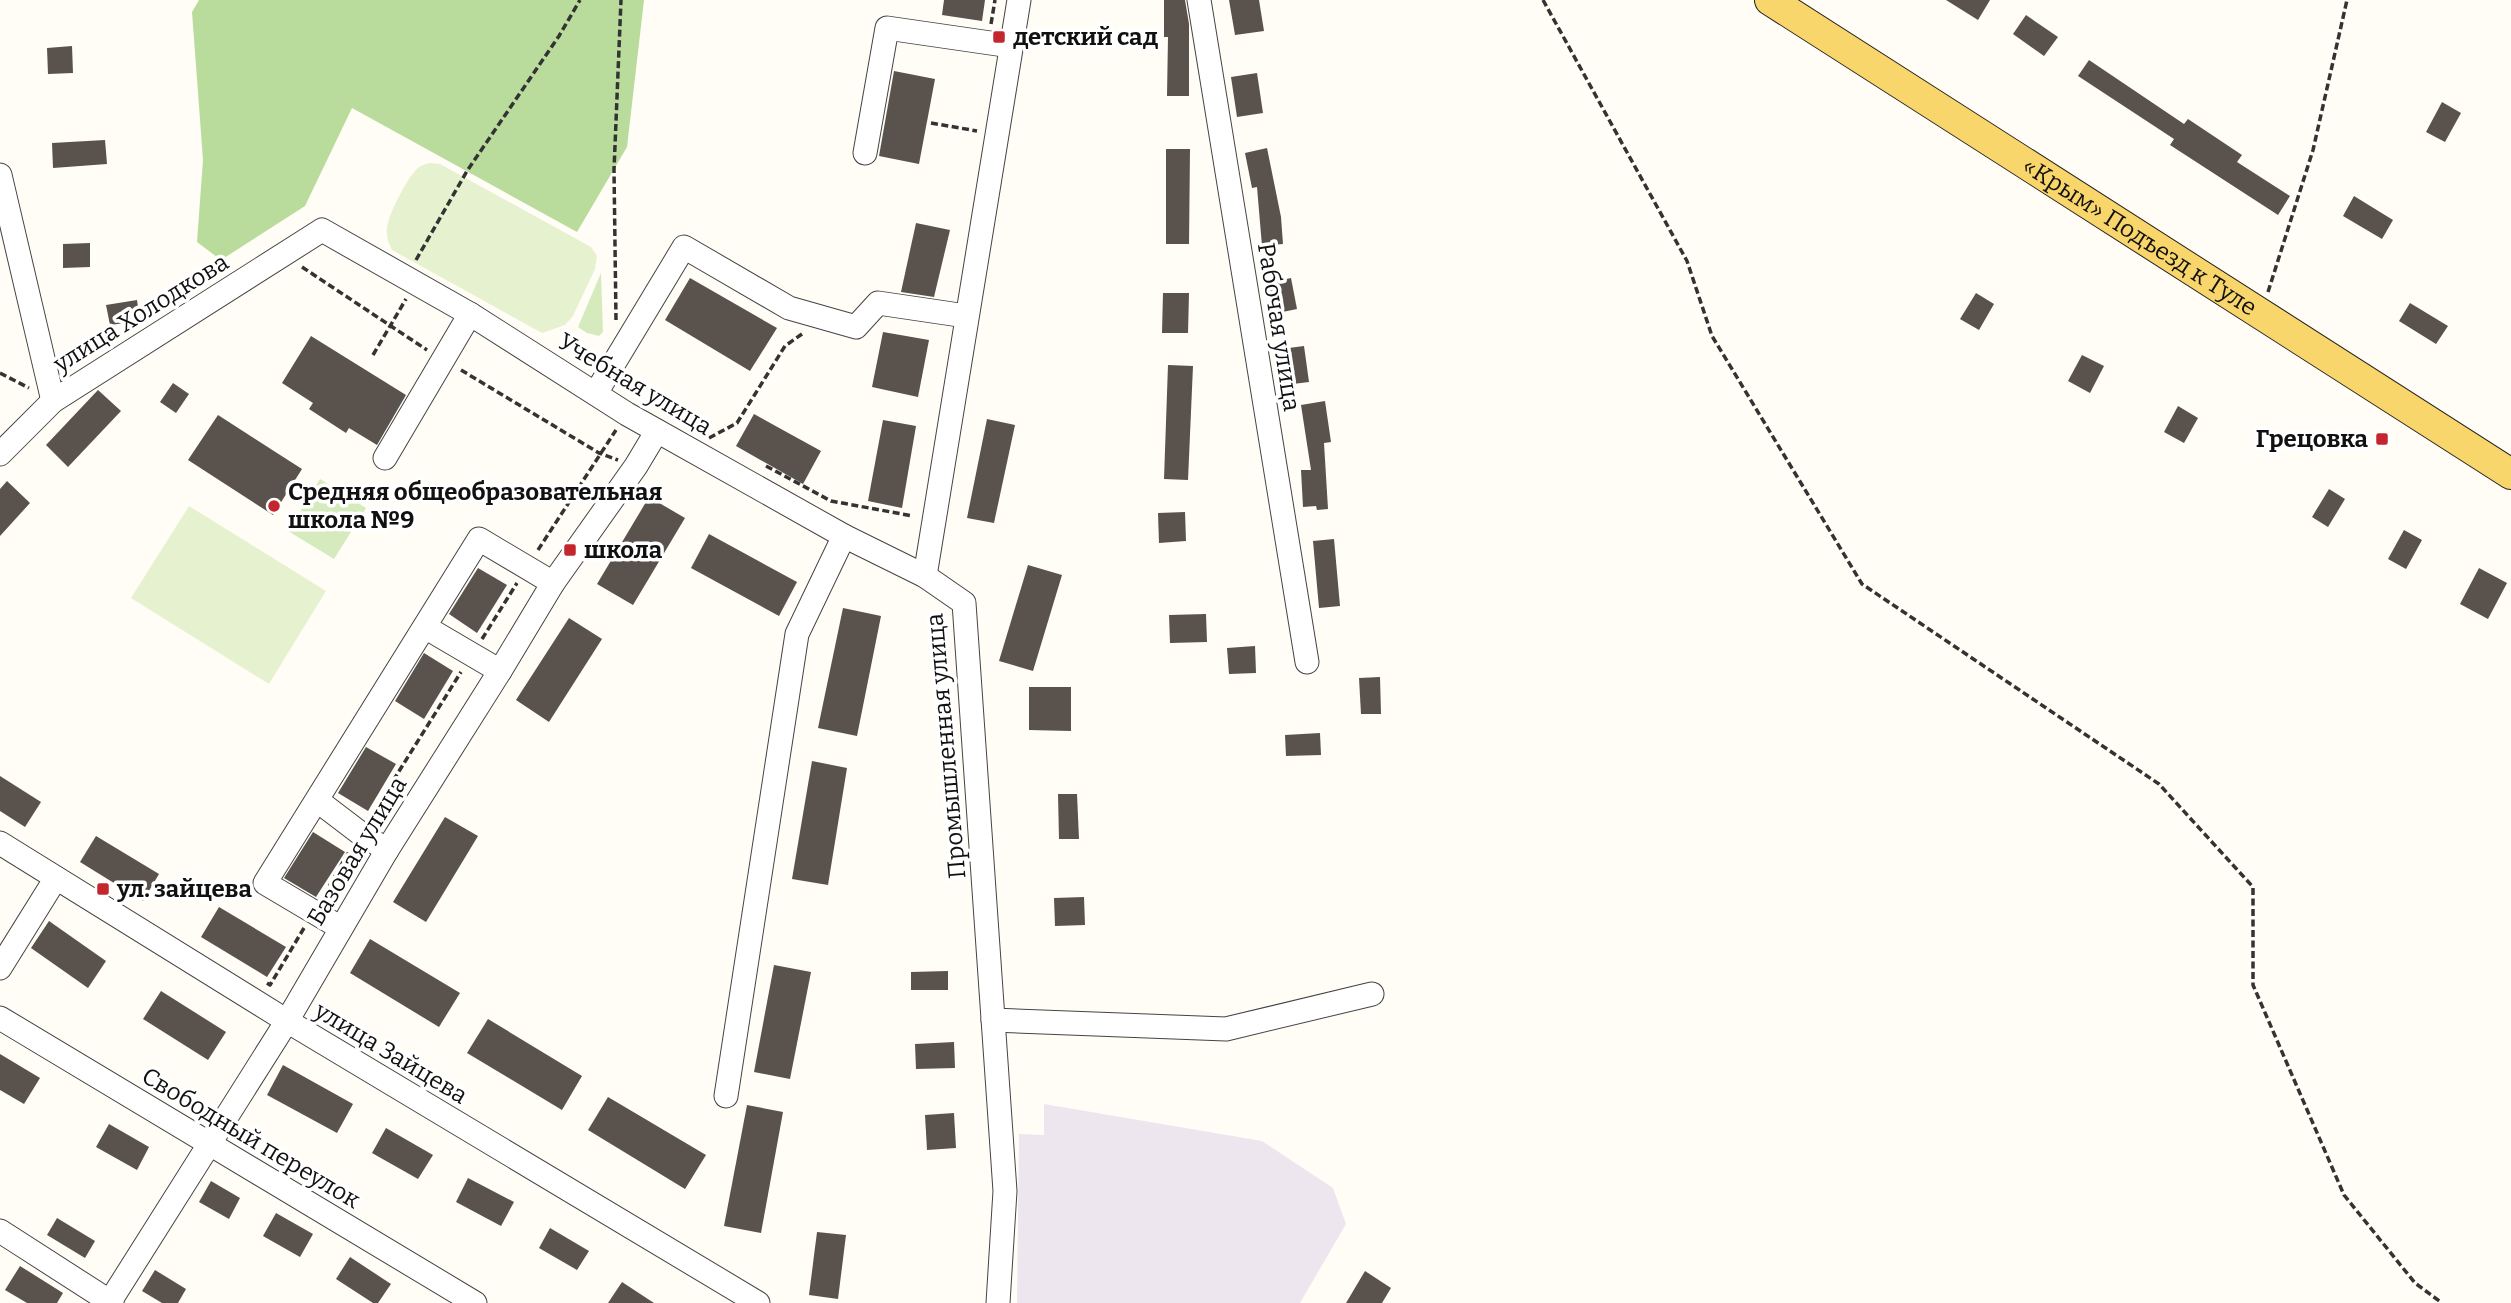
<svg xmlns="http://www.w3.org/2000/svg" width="2511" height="1303" font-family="Bitter,serif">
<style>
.industrial{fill:#eee6ef}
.green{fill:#d5ebbd}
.forest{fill:#b9dc9c}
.pitch{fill:#e6f2cf}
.building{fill:#5a524d}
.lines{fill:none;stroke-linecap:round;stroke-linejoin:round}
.minor-casing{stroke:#444;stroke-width:25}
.major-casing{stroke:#222;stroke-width:32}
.path{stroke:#333;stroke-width:3.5;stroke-dasharray:7 3.5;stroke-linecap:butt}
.minor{stroke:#fff;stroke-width:23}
.major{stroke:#f9d66b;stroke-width:30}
.poi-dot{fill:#c4262e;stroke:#fff;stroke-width:2.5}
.labels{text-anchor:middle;stroke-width:7;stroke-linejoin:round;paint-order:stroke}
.poi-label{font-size:24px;font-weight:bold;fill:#111;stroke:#fff;text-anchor:start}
.street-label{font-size:24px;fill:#111;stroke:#fff}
</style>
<rect width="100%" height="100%" fill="#fffdf5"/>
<polygon class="industrial" points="1044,1104 1262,1141 1333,1188 1346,1224 1300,1303 1017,1303 1019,1134 1044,1135"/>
<g class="green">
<polygon points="601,273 603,332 599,336 587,333 578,327"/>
<polygon points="320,479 366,508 334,559 288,531"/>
</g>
<polygon class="forest" points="199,0 644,0 627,147 577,232 352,108 305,206 221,260 197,242 203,160 192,12"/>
<g class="pitch">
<path d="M430 163 440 164 451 170 591 247 597 256 595 269 573 316 565 325 542 333 392 250C388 242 386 237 387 228 388 215 406 181 415 171 419 166 424 164 430 163Z"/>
<polygon points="189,506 326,591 269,684 131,598"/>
</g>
<g class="building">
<polygon points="944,0 985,0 982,21 942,15"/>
<polygon points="1164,0 1185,0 1189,24 1189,96 1167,96 1168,37 1164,37"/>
<polygon points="1229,0 1259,0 1264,31 1235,35"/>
<polygon points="1946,0 1990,0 1978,20"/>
<polygon points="2026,15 2058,37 2044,56 2013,34"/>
<polygon points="72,46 73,73 48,74 47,48"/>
<polygon points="2089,60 2184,124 2188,119 2242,155 2237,162 2290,196 2278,215 2170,145 2174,139 2078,76"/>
<polygon points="894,71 935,79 919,164 879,156"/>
<polygon points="1257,73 1263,113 1237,117 1231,77"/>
<polygon points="2442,102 2461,113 2445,142 2426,132"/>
<polygon points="105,140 107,164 53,168 52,143"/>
<polygon points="1267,148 1281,217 1283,244 1262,246 1257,187 1252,188 1245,153"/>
<polygon points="1166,149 1190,149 1189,244 1166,244"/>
<polygon points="2354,196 2393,220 2382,239 2343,216"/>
<polygon points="916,223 950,230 934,297 901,292"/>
<polygon points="90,243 90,267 63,268 63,244"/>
<polygon points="690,278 777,328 750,371 665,320"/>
<polygon points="1291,278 1297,309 1273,314 1267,283"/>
<polygon points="1163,293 1189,293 1188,333 1162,333"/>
<polygon points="1976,293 1994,304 1979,330 1960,319"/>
<polygon points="137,300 140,321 110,325 106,305"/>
<polygon points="2410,303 2448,326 2436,344 2399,321"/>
<polygon points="883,332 929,340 918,397 872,387"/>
<polygon points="311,336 406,395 377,445 349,428 346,433 309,409 313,403 282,383"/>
<polygon points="1304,346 1309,382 1285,385 1281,349"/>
<polygon points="2082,355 2104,366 2090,393 2068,381"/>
<polygon points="1168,365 1193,366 1188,480 1164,479"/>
<polygon points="173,383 189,394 176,413 160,402"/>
<polygon points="98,390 121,411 68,467 46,445"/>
<polygon points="1325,401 1331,442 1324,443 1328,509 1317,510 1316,506 1303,507 1301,470 1311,470 1301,405"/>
<polygon points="2178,406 2198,418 2184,443 2164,432"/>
<polygon points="754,414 821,451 803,484 736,446"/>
<polygon points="218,415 302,469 273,515 188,460"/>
<polygon points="987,419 1015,425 994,523 967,518"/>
<polygon points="883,420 916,426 902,508 868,501"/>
<polygon points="7,481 30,503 0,536 0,489"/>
<polygon points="2329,489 2345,499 2328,527 2312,517"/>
<polygon points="649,497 685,518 633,605 597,584"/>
<polygon points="1185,512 1186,541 1159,543 1158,513"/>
<polygon points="2404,530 2422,540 2406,569 2388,559"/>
<polygon points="709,534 797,582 779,616 691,568"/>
<polygon points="1334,539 1340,606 1319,608 1313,541"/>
<polygon points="1028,565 1062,575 1033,671 999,661"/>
<polygon points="478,568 507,585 477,633 449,614"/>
<polygon points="2479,568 2507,583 2488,619 2460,604"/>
<polygon points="843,608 881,616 857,736 818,728"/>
<polygon points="1206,614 1207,642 1170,643 1169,615"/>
<polygon points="569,618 602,639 549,722 516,700"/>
<polygon points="1255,646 1256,673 1229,674 1227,648"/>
<polygon points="424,653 453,671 424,719 395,701"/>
<polygon points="1380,677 1381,714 1361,714 1359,678"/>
<polygon points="1029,687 1071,687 1071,731 1029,730"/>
<polygon points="1320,733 1321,755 1286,756 1285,735"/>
<polygon points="366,747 396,764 368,811 338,793"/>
<polygon points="812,761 847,768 828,885 792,879"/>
<polygon points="0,776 41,802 25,827 0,811"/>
<polygon points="1058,794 1077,794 1079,839 1059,839"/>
<polygon points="445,817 478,836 426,922 393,902"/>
<polygon points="313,832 345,852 316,897 284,878"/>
<polygon points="96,836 159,874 143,901 80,862"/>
<polygon points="1084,897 1085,925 1055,926 1054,898"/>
<polygon points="219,907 286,947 267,977 201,937"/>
<polygon points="49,921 106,961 88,988 31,948"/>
<polygon points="370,939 460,993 439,1027 350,973"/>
<polygon points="774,965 811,972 790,1079 754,1072"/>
<polygon points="948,971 948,990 911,990 911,972"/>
<polygon points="161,991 226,1032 208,1060 143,1019"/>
<polygon points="488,1019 582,1076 562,1110 467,1053"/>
<polygon points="954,1042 955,1068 916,1069 915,1044"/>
<polygon points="0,1054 40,1078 24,1104 0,1090"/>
<polygon points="283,1065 353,1104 337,1133 267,1095"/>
<polygon points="608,1097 706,1155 685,1189 588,1130"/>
<polygon points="747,1105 783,1112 761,1233 724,1226"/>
<polygon points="954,1113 956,1148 927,1150 925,1115"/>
<polygon points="109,1124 149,1147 137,1170 96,1147"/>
<polygon points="386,1128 433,1155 418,1179 372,1153"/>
<polygon points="468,1178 514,1202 501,1226 456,1202"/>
<polygon points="211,1181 240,1198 229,1219 199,1202"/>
<polygon points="276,1213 313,1234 300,1257 263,1236"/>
<polygon points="57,1218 95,1241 85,1258 47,1235"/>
<polygon points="550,1228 589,1251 577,1270 539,1248"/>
<polygon points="817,1232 846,1235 838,1299 809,1295"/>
<polygon points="350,1257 391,1284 378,1303 373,1303 336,1279"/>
<polygon points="20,1266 63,1293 57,1303 27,1303 5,1290"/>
<polygon points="155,1270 186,1289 178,1303 162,1303 142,1291"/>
<polygon points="1365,1271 1391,1288 1382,1303 1346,1303"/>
<polygon points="622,1282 654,1303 608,1303"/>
</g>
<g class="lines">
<g class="minor-casing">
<g id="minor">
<polyline points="1199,0 1307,662"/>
<polyline points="865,153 887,28 1011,46"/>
<polyline points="0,175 53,401"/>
<polyline points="596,393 684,247 789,308 856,327 878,303 966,316"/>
<polyline points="0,454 53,401 322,230 470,314 627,414 844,536 925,576 964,603 1005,1191 998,1303"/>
<polyline points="385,458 470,314"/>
<polyline points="925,576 1019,0"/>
<polyline points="425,627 500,671"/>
<polyline points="318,801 360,833 387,850"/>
<polyline points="0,843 287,1021 758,1303"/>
<polyline points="341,928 265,883 479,539 553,583"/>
<polyline points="0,968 56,878"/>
<polyline points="0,1018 475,1303"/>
<polyline points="993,1020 1226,1029 1372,994"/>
<polyline points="726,1096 797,634 844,536"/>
<polyline points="0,1231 112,1303"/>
<polyline points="109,1303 287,1021 387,850 500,671 553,583 636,466 657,431"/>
</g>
</g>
<g class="major-casing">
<g id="major">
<path id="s1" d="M1770 0 2511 474"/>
</g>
</g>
<g class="path">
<polyline points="1543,0 1687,261 1712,336 1862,584 2159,784 2253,887 2253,985 2344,1195 2415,1283 2442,1303"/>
<polyline points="991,24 995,0"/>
<polyline points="931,123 977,131"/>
<polyline points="416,260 467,171 559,36 580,0"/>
<polyline points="302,267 427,350"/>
<polyline points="2268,292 2313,150 2347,0"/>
<polyline points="616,320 614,170 621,0"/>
<polyline points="373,355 406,299"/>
<polyline points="461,370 599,453 618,460"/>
<polyline points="0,373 29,388"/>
<polyline points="709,438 737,423 785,346 802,334"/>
<polyline points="766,466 831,501 913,516"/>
<polyline points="538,550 616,430"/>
<polyline points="482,639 517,583"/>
<polyline points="371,816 461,672"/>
<polyline points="324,895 350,850"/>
<polyline points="267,983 270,985 304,928"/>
</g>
<use href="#minor" class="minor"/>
<use href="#major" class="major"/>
</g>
<g class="poi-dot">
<rect x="992" y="30" width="14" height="14" rx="3.5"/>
<rect x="2375" y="432" width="14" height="14" rx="3.5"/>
<circle cx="274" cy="506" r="7"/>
<rect x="563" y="543" width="14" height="14" rx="3.5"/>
<rect x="96" y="882" width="14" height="14" rx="3.5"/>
</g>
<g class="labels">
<g class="poi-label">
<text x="1013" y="45">детский сад</text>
<text x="2368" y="447" text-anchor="end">Грецовка</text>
<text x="288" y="500">Средняя общеобразовательная<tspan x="288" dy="28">школа №9</tspan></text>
<text x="584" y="558">школа</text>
<text x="117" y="897">ул. зайцева</text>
</g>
<g class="street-label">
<text dy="8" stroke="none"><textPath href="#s1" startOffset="439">«Крым» Подъезд к Туле</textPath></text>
<text transform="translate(141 313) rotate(-32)" y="8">улица Холодкова</text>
<text transform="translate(1279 327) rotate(81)" y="8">Рабочая улица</text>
<text transform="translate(635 384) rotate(31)" y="8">Учебная улица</text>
<text transform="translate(946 746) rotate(-95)" y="8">Промышленная улица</text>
<text transform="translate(357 851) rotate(-59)" y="8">Базовая улица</text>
<text transform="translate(391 1053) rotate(31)" y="8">улица Зайцева</text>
<text transform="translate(251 1138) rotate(31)" y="8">Свободный переулок</text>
</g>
</g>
</svg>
